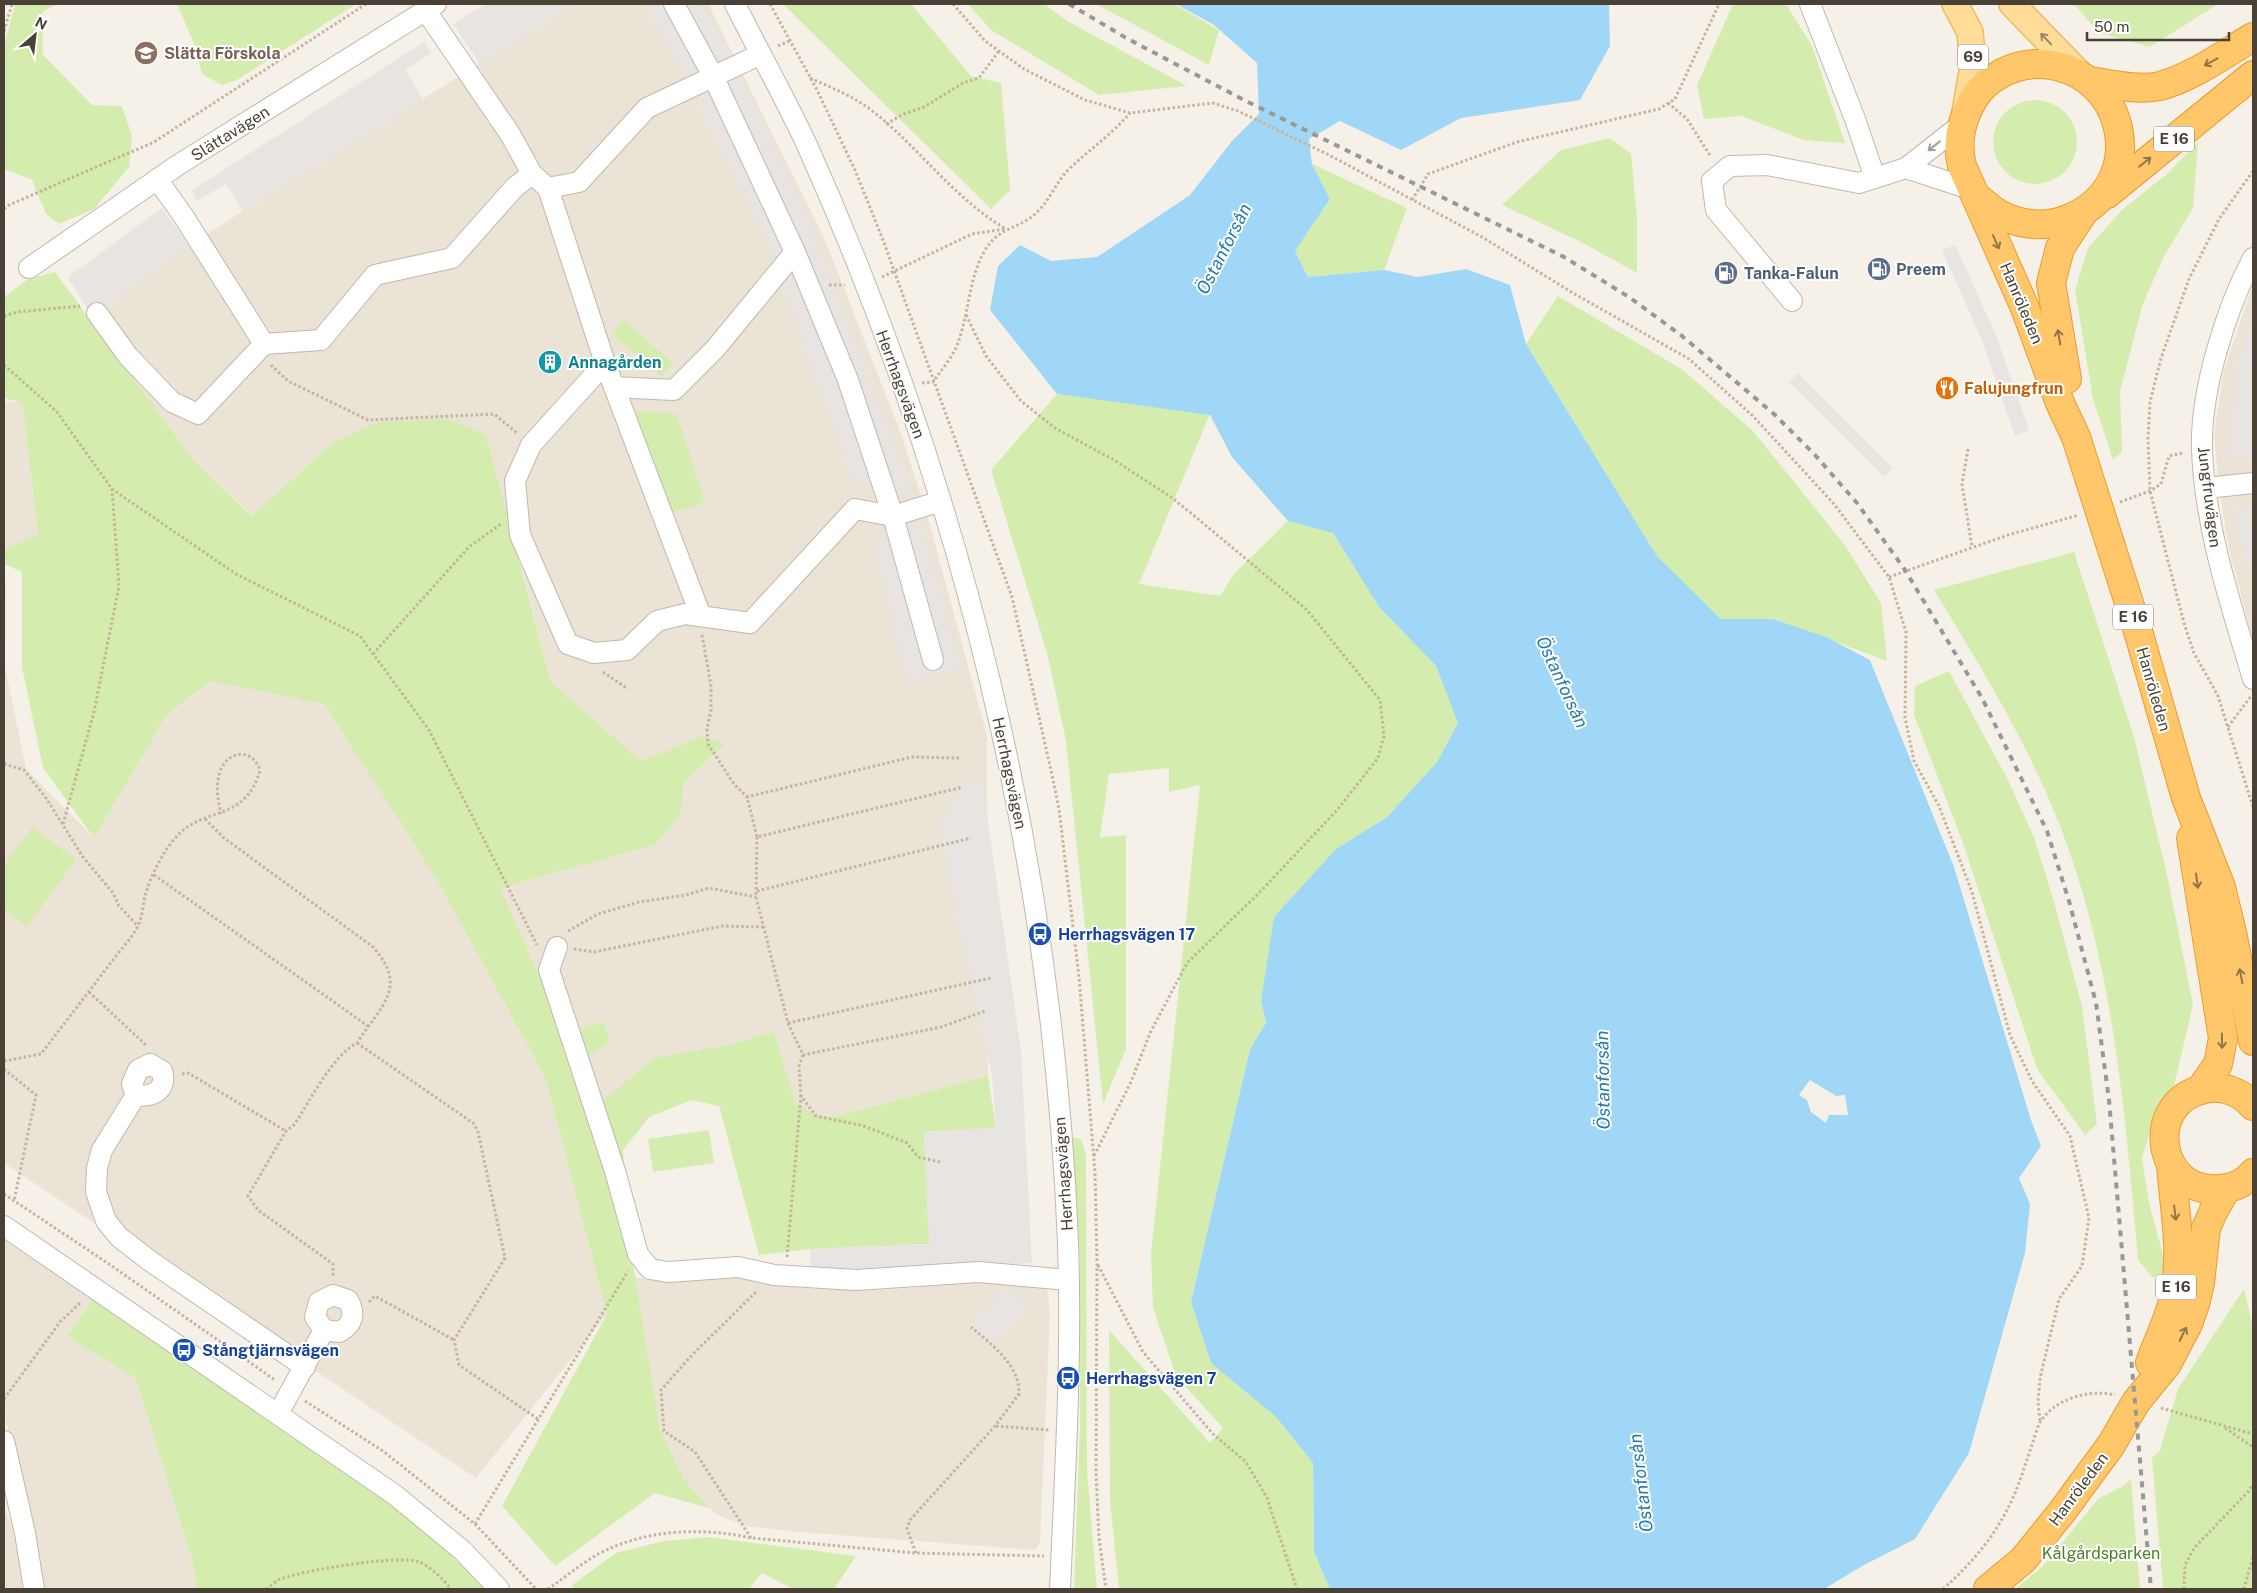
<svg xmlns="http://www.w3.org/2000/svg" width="2257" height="1593" font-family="'Public Sans',sans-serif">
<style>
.residential{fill:#eae3d6}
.green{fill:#d4edae}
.parking{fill:#e7e4e1}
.water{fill:#a1d7f6;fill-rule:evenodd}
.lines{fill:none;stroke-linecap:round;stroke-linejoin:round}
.minor-casing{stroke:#c2b8aa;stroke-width:22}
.major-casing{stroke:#eebc5f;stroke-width:28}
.highway-casing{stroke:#ea9c2e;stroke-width:30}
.path{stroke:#c5b49a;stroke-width:3;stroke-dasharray:2.5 2.5;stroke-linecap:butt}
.minor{stroke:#fff;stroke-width:20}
.major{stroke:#ffdd98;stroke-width:25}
.highway{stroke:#ffc66a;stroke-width:28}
.rail{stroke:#989898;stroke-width:4;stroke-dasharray:6 6;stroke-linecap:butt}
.oneway{stroke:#9b8762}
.oneway2{stroke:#92764b}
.oneway3{stroke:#a4a09a}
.labels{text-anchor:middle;stroke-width:4;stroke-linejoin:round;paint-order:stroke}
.shield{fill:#fff;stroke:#807a72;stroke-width:1}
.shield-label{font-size:15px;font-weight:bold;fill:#4a4136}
.education-label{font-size:16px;font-weight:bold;fill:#785e54;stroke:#fff;text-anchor:start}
.street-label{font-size:16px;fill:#4a4136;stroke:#fff}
.service-label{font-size:16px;font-weight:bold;fill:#4e5e75;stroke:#fff;text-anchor:start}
.culture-label{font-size:16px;font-weight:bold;fill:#0d838f;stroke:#fff;text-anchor:start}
.food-label{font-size:16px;font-weight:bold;fill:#c56008;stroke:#fff;text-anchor:start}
.transit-label{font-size:16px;font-weight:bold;fill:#164399;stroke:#fff;text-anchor:start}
.park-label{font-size:16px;fill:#4c8124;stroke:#fff}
.water-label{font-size:18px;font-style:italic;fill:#237aae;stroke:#fff}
</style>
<rect width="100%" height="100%" fill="#f5f1e9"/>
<g class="residential">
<polygon points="575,4 708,4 825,240 900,431 927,515 987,736 988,1076 832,1117 812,1113 796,1103 774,1032 724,1046 592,1110 574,1065 603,1021 565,1035 500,888 655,845 680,816 684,782 725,744 701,736 641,761 551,682 510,521 333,443 253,516 191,457 88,318 189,246 243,211"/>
<polygon points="2253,285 2253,640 2229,549 2219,488 2214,434 2224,370"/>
<polygon points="4,401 22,403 38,535 4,550"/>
<polygon points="4,578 6,580 5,666 26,769 94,838 166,716 212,681 324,704 435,877 545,1077 607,1314 476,1478 4,1163"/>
<polygon points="4,1237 94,1297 67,1336 136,1379 192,1560 197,1589 40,1589 4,1409"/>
<polygon points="752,1277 800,1288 866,1291 914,1288 971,1280 1037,1282 1048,1292 1050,1313 1040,1542 1035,1550 799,1532 747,1526 720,1516 709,1508 684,1479 660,1429 635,1278"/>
<polygon points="4,1507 16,1538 25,1589 4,1589"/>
</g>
<g class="green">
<polygon points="15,4 57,4 42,12 43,55 92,105 122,106 132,136 129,167 94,209 59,224 46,214 32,180 4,169 4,47"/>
<polygon points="177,4 356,4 237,80 222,85 202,74 195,46"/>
<polygon points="783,4 911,4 971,76 1001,83 1010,190 991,209"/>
<polygon points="968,4 1044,4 1069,22 1187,86 1099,95 991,30"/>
<polygon points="1096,4 1174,4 1219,30 1209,65"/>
<polygon points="1733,4 1786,4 1812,46 1845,143 1803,140 1742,116 1704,119 1697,85"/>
<polygon points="2074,4 2218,4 2150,47 2098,32"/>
<circle cx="2035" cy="142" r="42"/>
<polygon points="1610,138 1631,154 1637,218 1637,273 1581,242 1502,205 1561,150"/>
<polygon points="2198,142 2193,208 2164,256 2142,306 2120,392 2122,452 2113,460 2093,399 2075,290 2088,248 2122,210 2168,173"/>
<polygon points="1312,164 1407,208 1384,270 1308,277 1295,251 1330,199"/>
<polygon points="55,272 191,457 252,516 333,443 378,422 447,419 486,435 551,682 641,761 701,736 725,744 684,782 680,816 655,845 500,888 565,1034 603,1021 610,1042 574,1065 592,1110 654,1058 724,1046 774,1032 796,1103 812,1113 832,1117 988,1076 996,1128 924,1132 930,1244 810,1249 759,1255 719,1106 691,1100 649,1117 623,1150 631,1251 660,1429 684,1479 709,1508 655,1493 555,1566 502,1506 607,1314 545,1077 435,877 324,704 211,681 166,716 94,838 43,768 22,667 22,572 4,564 4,550 38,534 22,403 4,398 4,297 28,279"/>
<polygon points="1558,296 1683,370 1753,431 1844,544 1881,603 1887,661 1773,619 1721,619 1657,556 1526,344"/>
<polygon points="624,320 673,363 661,376 612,334"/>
<polygon points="1057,394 1210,414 1139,584 1220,596 1234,574 1288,521 1333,533 1379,607 1436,666 1458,723 1437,762 1387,817 1336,849 1261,1001 1266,1023 1250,1049 1191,1302 1211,1363 1276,1417 1313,1463 1314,1552 1330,1589 1119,1589 1110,1501 1109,1330 1210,1443 1223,1428 1176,1376 1153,1308 1151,1254 1200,785 1169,792 1169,768 1109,774 1100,837 1126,835 1126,1049 1103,1104 1066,741 1047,653 991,470"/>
<polygon points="635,411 677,414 705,503 671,513"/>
<path d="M2074 552 2134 737 2168 879 2193 1004 2173 1091 2153 1122 2142 1158 2149 1203 2165 1262 2163 1277H2152L2138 1260C2125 1114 2114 965 2060 826 2028 743 1980 666 1934 590Z"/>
<polygon points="1949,671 2007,778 2034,837 2055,905 2082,1006 2097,1124 2085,1135 2037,1069 1963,843 1914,715 1915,686"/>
<polygon points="32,827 76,859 27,927 4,910 4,865"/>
<polygon points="709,1130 714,1163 653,1172 648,1139"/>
<polygon points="1066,1136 1081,1139 1086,1155 1087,1471 1097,1589 1074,1589 1080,1429 1080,1264 1075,1171 1066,1144"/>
<polygon points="2244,1289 2253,1327 2253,1589 2163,1589 2152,1458 2160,1450 2178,1389"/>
<polygon points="94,1297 347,1470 420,1526 487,1589 197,1589 192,1560 136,1379 67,1336"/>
<polygon points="2131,1479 2140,1589 2015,1589 2043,1566 2098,1499 2123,1486"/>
<polygon points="708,1537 856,1556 834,1589 793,1589 762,1573 749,1589 575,1589 572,1585 616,1553 664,1541"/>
</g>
<g class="parking">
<polygon points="486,4 575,4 480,64 453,24"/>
<polygon points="645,4 702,4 740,75 809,222 913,494 854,483 766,239 696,97"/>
<polygon points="424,42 431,53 405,70 423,99 243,211 226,184 197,201 192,190"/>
<polygon points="162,208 189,246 92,316 68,277"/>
<polygon points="1955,245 1996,335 2029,430 2015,436 1982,340 1942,250"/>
<polygon points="2253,324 2253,460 2228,458 2238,362"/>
<polygon points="1798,373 1893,468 1884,477 1789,382"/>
<polygon points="2253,504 2253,582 2232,511"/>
<polygon points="921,526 961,668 907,683 873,538"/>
<polygon points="967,780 982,780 1021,1051 1032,1263 811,1273 810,1249 929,1244 924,1132 996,1128 992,1076 938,824"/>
<polygon points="1007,1287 1028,1305 992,1345 971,1327"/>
</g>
<path class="water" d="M1176 4H1609L1610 46 1580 100 1461 118 1401 150 1340 121 1309 139 1312 164 1330 199 1295 251 1308 277 1384 270 1418 277 1466 269 1510 285 1526 344 1657 556 1721 619H1773L1826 637 1870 660 1954 867 2031 1120 2041 1146 2019 1178 2030 1204 2025 1253 1969 1453 1915 1539 1864 1565 1824 1589H1330L1314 1552 1313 1463 1276 1417 1211 1363 1191 1302 1250 1049 1266 1023 1261 1001 1274 917 1336 849 1387 817 1437 762 1458 723 1436 666 1379 607 1333 533 1288 521 1232 457 1210 415 1057 394 990 310 998 266 1020 245 1051 261 1097 257 1190 195 1232 141 1259 114 1257 63 1214 25ZM1810 1080 1836 1096 1845 1095 1848 1115H1829L1826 1123 1811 1112 1807 1100 1799 1095Z"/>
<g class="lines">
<g class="minor-casing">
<g id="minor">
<polyline points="674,4 713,76 795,252 848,380 893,516 933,660"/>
<path d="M735 4C758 50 784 96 806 143 962 489 1053 864 1068 1243 1072 1359 1065 1474 1060 1589"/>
<polyline points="1810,4 1855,119 1875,178"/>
<polyline points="426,11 510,134 532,174 548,188 579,182 647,108 761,54"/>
<polyline points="1906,168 1973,190"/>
<polyline points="157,179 184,217 264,344 321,340 375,275 452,258 515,187 532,174"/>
<polyline points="548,188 605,363 531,445 515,481 520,535 568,644 594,653 627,650 657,621 685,614 750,623 855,509 893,516 941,501"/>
<path d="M2253 258C2226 309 2200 391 2202 450 2205 529 2231 605 2253 679"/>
<polyline points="29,268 178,165 436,4"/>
<polyline points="1792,301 1716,210 1712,181 1730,166 1767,165 1859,183 1906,168 1962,124"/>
<polyline points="97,313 128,356 172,402 198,414 264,344"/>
<polyline points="605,363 700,614"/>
<polyline points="614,387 674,390 715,349 795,252"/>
<polyline points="2206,488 2253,483"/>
<polyline points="557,947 549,970 615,1171 638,1254 650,1269 668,1272 738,1267 774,1275 856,1280 978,1272 1069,1280"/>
<path d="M136 1095C152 1098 168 1090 162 1071L150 1064 138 1070 132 1084 136 1095 102 1150 97 1168 96 1192 106 1221 119 1237 150 1261 305 1367"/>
<polyline points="4,1226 395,1495 463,1551 499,1589"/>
<path d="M278 1414 324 1330 315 1317 319 1302 333 1295 348 1300C356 1314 353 1325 339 1332L324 1330"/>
<polyline points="4,1441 25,1533 34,1589"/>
</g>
</g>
<g class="major-casing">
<g id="major">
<polyline points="1955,4 1970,32 1973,66 1965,112"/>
<polyline points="2012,4 2079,73"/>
</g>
</g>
<g class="highway-casing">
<g id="highway">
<path d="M2090 81C2111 84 2139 91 2160 86 2193 77 2224 54 2253 37"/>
<polyline points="2107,194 2253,75"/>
<path d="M1977 197C1985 204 1995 213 2005 217 2026 226 2049 227 2070 218 2153 184 2126 65 2038 64 2014 64 1987 77 1974 98 1961 120 1956 141 1962 166L2025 308 2060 403 2076 437 2138 631 2186 798 2221 887 2233 937 2253 1041"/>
<polyline points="2067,379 2051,283 2060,248 2083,213"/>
<polyline points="2191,838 2223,1038 2218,1064 2200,1090"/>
<path d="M2253 1106C2241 1092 2223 1085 2204 1089 2143 1102 2156 1195 2220 1189 2233 1188 2245 1183 2253 1173"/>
<path d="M2150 1363C2158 1339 2171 1317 2175 1291 2183 1249 2174 1207 2171 1165"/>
<polyline points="1988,1589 2023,1560 2061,1513 2111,1445 2136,1402 2167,1364 2188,1324 2195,1304 2200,1283 2206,1228 2214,1210 2226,1189"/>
</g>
</g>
<g class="path">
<polyline points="770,4 816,88 855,170 883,240 1012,597 1052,775 1059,809 1079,977 1095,1173 1097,1262 1096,1473 1099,1538 1106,1589"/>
<polyline points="953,4 985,41 1024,69 1085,100 1130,113 1213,103 1238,111 1329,155 1482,237 1573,293 1689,359 1753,416 1834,504 1889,577 1906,632 1905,717 1914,761 1939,806 1972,892 2010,1035 2032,1081 2070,1136 2089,1218 2082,1266 2059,1299 2040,1378 2038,1402 2040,1421"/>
<polyline points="4,31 12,4"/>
<polyline points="778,46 789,41"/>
<path d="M810 78C832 88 853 96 871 110 919 147 953 198 1006 229"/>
<polyline points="1668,103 1687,119 1711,157"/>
<polyline points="886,124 904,114 924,107 963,83 979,78 999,51"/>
<polyline points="2253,171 2219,219 2189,279 2161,358 2150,402 2148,438 2150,491 2184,623 2194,653 2218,696 2253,807"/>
<polyline points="1412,200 1428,174 1517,142 1659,109 1675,99 1719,4"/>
<polyline points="4,209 9,205 154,142 366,4"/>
<polyline points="882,277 972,234 1005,229"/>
<polyline points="829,285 845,285"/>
<polyline points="966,315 986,356 1021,401 1055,428 1114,460 1171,497 1203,523 1307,610 1380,700 1384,736 1378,758 1338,809 1260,892 1187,963 1150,1033 1131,1082 1094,1156"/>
<polyline points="4,316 17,312 80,306"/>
<polyline points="4,365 57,412 112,489 236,574 360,636 429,730 537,945"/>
<polyline points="271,365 288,381 368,420 494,414 517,433"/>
<path d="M922 383 933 382C942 369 955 354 959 340 969 311 969 279 984 252 998 226 1021 229 1037 212 1050 200 1056 182 1069 169 1090 149 1110 136 1130 113"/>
<polyline points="1968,449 1962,484 1972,547"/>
<polyline points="2120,502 2150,491 2161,484 2169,456 2183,453"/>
<polyline points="1889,577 2008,535 2079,515"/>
<polyline points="702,635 711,686 711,710 707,729 708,744 734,784 747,797"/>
<polyline points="373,654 469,547 501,524"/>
<polyline points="603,672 628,689"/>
<polyline points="2228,727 2251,696"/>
<polyline points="959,758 912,757 747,797 757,837 963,787"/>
<polyline points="4,764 24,770 46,798 83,857 113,893 119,906 138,926"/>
<path d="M205 819 224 838 373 947C409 988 381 1005 357 1043 332 1056 310 1101 294 1125L286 1131 248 1196 258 1210 333 1264V1276"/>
<polyline points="63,824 94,712 119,586 112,489"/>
<polyline points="757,837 756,897 788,1023 991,978"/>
<polyline points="154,875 368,1026"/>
<polyline points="757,891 971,838"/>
<polyline points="568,931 598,914 639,902 686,895 709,888 756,897"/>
<polyline points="574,949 594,952 722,926 764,927"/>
<polyline points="89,992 147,1046"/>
<polyline points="788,1023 803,1055 941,1027 985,1011"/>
<polyline points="357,1043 473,1123 478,1132 505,1258 454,1340 459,1365 538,1419"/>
<polyline points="803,1055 799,1066 801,1096 816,1116 864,1126 907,1143 918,1157 940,1162"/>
<path d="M4 1061 41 1054C65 1023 89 991 113 960 121 949 132 938 138 926 142 917 143 906 145 896 150 877 163 851 177 836 206 805 244 823 260 771 253 747 227 750 220 772 215 786 218 799 221 814"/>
<polyline points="4,1069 36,1095 14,1201"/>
<polyline points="182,1074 188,1073 286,1131"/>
<polyline points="4,1194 109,1264 275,1380"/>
<polyline points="787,1257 801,1096"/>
<polyline points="1098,1265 1143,1352 1213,1434 1246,1462 1267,1498 1297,1589"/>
<polyline points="369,1302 375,1296 454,1340"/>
<polyline points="4,1399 60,1322 81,1302"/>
<polyline points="305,1401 383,1451 475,1524 536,1589"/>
<polyline points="2161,1408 2253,1434"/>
<polyline points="996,1426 1049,1430"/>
<polyline points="2225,1428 2253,1447"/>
<polyline points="475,1524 628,1271"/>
<polyline points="751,1538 695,1452 664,1431 661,1390 693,1354 757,1291"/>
<path d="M916 1553 907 1529 910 1520 995 1426 1019 1394C1020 1365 991 1344 971 1327"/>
<path d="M266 1589C270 1586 274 1583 278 1580 298 1571 400 1554 419 1562 431 1567 443 1579 451 1589"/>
<path d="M548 1589C564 1578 581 1564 598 1554 646 1529 700 1527 752 1538L916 1553 1044 1556"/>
<path d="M1943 1589C1969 1566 1991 1541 2007 1510 2018 1489 2025 1465 2033 1442 2035 1436 2037 1427 2041 1421 2056 1398 2090 1389 2115 1395"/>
<polyline points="2184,1589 2185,1565 2194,1548 2248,1492 2253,1484"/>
<polyline points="2244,1589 2253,1557"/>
</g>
<use href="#minor" class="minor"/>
<use href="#major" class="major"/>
<use href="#highway" class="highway"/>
<polyline class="rail" points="1069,4 1128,39 1246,101 1564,257 1629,297 1682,336 1774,414 1815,455 1857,503 1905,570 1982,698 2047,831 2069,901 2096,1003 2109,1100 2151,1589"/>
</g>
<defs><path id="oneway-shaft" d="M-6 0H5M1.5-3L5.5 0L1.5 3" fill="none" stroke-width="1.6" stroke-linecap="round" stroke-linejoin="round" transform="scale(1.25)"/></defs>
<use class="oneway" href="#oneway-shaft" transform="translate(2046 39) rotate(-134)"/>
<g class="oneway2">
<use href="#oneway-shaft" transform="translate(2211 62) rotate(152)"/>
<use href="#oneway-shaft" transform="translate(2145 162) rotate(-39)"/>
<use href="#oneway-shaft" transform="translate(1996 242) rotate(66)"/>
<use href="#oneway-shaft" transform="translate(2059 337) rotate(-100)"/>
<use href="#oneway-shaft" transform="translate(2197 881) rotate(82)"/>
<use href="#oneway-shaft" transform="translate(2241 976) rotate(-101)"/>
<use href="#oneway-shaft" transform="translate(2222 1041) rotate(89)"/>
<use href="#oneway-shaft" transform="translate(2175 1213) rotate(83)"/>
<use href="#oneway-shaft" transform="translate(2183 1334) rotate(-64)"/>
</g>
<use class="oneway3" href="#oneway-shaft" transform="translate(1934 146) rotate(142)"/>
<defs>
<g id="school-disc" transform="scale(1.25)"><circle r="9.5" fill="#8d6e63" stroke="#fff"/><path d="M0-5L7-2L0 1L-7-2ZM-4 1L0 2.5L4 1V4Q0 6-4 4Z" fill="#fff"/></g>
<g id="fuel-disc" transform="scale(1.25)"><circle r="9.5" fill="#5c6f8a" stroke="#fff"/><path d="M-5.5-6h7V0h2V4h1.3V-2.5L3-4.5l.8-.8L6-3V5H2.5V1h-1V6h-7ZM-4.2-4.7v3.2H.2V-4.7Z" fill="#fff"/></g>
<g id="building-disc" transform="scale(1.25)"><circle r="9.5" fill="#0f9aa8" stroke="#fff"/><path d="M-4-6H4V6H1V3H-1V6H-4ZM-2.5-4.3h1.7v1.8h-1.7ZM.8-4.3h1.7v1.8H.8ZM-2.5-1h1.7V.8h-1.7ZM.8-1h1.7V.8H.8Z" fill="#fff"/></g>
<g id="restaurant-disc" transform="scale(1.25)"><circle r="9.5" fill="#e8710a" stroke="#fff"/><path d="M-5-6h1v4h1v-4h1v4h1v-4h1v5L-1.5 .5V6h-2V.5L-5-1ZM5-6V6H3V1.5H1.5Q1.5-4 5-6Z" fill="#fff"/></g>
<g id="bus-disc" transform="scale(1.25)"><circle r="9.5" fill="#1a4fb4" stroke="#fff"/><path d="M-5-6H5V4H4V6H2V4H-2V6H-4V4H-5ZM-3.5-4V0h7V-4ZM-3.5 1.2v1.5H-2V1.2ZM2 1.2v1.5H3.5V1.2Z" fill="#fff"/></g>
</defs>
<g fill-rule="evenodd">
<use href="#school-disc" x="146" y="53"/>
<use href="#fuel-disc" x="1879" y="269"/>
<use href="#fuel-disc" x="1726" y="273"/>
<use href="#building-disc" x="550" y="362"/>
<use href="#restaurant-disc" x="1947" y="388"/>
<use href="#bus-disc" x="1040" y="934"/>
<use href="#bus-disc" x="184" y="1350"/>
<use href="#bus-disc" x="1068" y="1378"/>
</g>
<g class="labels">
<g class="shield">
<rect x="1958" y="44.5" width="30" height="25" rx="4"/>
<rect x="2154" y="126.5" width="40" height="25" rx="4"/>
<rect x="2113" y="604.5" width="40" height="25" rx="4"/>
<rect x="2156" y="1274.5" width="40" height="25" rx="4"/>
</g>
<g class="shield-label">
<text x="1973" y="62">69</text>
<text x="2174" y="144">E 16</text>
<text x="2133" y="622">E 16</text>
<text x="2176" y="1292">E 16</text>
</g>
<g class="education-label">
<text x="164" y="59">Slätta Förskola</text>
</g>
<g class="street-label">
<text transform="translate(230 133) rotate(-32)" y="6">Slättavägen</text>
<text transform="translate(2022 303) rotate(67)" y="6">Hanröleden</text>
<text transform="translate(901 384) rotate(70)" y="6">Herrhagsvägen</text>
<text transform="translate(2210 497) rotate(83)" y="6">Jungfruvägen</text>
<text transform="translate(2154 689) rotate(74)" y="6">Hanröleden</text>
<text transform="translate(1010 773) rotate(78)" y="6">Herrhagsvägen</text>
<text transform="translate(1063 1174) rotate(-94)" y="6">Herrhagsvägen</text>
<text transform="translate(2078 1489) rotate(-53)" y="6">Hanröleden</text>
</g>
<g class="service-label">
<text x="1896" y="275">Preem</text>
<text x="1744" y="279">Tanka-Falun</text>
</g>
<g class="culture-label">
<text x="568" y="368">Annagården</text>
</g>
<g class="food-label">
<text x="1964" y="394">Falujungfrun</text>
</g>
<g class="transit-label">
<text x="1058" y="940">Herrhagsvägen 17</text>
<text x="202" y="1356">Stångtjärnsvägen</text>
<text x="1086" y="1384">Herrhagsvägen 7</text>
</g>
<g class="park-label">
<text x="2101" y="1559">Kålgårdsparken</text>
</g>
<g class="water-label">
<text transform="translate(1224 249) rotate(-63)" y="6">Östanforsån</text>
<text transform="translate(1562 682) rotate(65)" y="6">Östanforsån</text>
<text transform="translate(1603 1080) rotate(-91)" y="6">Östanforsån</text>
<text transform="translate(1641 1483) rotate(-97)" y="6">Östanforsån</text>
</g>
</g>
<rect width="2257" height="1593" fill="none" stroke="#4a4136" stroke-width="10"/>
<g transform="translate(35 35) rotate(28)" stroke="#ffffff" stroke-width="4" paint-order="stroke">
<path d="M0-4L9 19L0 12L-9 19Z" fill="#4a4136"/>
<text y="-8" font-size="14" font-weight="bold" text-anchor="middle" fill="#4a4136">N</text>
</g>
<path d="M2087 32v8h142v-8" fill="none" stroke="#4a4136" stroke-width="2.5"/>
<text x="2094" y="32" font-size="15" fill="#4a4136" stroke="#ffffff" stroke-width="4" paint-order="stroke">50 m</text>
</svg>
